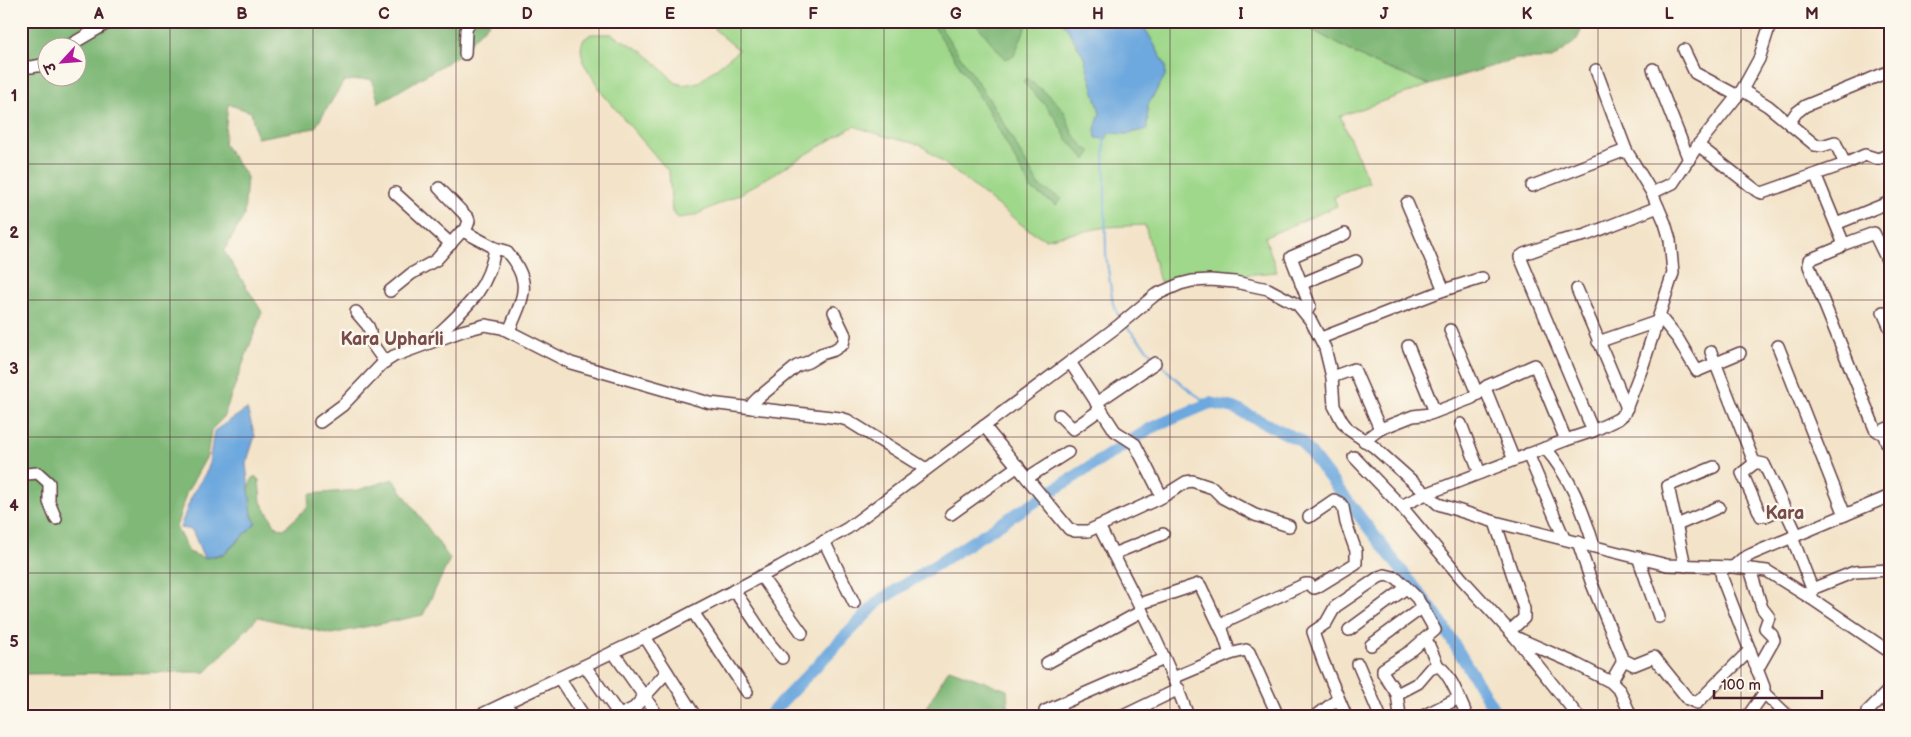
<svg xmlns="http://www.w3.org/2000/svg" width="1911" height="737" font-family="'Balsamiq Sans','Playpen Sans Deva',sans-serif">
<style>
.green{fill:#9fd88b;stroke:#747c5b}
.forest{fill:#7fb877;stroke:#646c51;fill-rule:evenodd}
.water{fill:#6da8de;stroke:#5c6484}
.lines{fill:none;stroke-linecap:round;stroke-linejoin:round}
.stream{stroke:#6da8de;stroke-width:2}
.river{stroke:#6da8de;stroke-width:12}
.minor-casing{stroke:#633c43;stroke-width:14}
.minor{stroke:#fff;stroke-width:11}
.grid{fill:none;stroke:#4a1f2b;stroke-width:1;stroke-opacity:0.55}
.labels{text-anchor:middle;stroke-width:5;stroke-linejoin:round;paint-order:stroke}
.quarter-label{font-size:18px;font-weight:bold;fill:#794b4a;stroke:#fbf7ec}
.neatline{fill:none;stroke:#4a1f2b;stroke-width:2}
.grid-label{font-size:16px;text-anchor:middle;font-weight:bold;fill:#4a1f2b}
</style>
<rect width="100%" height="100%" fill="#fbf7ec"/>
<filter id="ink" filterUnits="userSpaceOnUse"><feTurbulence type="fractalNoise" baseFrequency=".02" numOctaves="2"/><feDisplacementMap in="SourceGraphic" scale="10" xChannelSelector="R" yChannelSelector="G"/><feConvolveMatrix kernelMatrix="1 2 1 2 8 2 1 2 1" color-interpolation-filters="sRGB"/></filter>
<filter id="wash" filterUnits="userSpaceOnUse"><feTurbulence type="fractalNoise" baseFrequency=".0096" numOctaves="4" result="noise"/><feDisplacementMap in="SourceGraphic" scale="20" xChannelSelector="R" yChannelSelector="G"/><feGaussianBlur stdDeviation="1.12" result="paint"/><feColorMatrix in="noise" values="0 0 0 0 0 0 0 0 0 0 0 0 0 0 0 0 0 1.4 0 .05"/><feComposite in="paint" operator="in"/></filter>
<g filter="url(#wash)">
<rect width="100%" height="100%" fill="#f3e3c8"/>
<polygon class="green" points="717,21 1296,21 1369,61 1430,85 1340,116 1369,182 1334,197 1337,206 1265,237 1277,272 1160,282 1145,225 1106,227 1045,239 1026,228 921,145 884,136 854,126 740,194 693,216 678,218 672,212 669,172 602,93 583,62 581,48 583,40 591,34 611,34 644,52 676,83 683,85 699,82 739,50 714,29"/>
<g class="forest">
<path d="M21 21H491L456 57 379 103 371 79 344 81 315 128 257 138 251 112 228 104 224 144 247 177 244 216 224 251 262 312 223 418 211 430 207 456 186 494 176 527 189 552 204 558 225 554 256 523C249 511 244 486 255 476L259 480 261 502 277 528 284 529 308 507 310 494 358 490 393 479 450 559 423 615 331 634 258 617 206 672 21 674ZM48 48H78V78H48Z"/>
<polygon points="974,21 1028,21 1014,56 1005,59"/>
<polygon points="1296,21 1586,21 1576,41 1552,59 1516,59 1430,85 1369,61"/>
<polygon points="937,22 993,105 1039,186 1062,199 1056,205 1031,189 987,108 933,25"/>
<path d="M1026 78C1039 88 1053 97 1063 110 1067 116 1068 121 1070 128 1075 139 1082 145 1091 152L1086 160 1066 138 1056 119 1046 106 1023 82Z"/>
<polygon points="949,669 1007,690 1009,716 921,716"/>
</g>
<g class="water">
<polygon points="1061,21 1140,21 1149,35 1166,66 1165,76 1148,105 1147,129 1127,134 1109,133 1106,139 1096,138 1095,129 1100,113 1084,57 1065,25"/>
<polygon points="247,409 255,436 246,464 252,516 256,523 225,553 204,558 192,530 180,528 192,495 208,469 214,431"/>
</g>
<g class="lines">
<g class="stream">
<polyline points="1104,139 1106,255 1113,304 1120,319"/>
<path d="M1125 325C1148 349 1179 389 1210 403"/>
</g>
<polyline class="river" points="768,716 879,601 1151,428 1210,403 1234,408 1301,441 1437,616 1498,716"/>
</g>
</g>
<g filter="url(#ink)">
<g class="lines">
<g class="minor-casing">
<g id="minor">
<polyline points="65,48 111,21"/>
<polyline points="1684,50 1695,73 1738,96"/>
<polyline points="465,54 466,30 470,21"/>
<polyline points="21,66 31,67 48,64"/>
<polyline points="1653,69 1689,160"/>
<polyline points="1596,70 1626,150"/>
<polyline points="1742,90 1768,106 1815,145 1822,146 1835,142 1845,164 1865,155 1878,159 1890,154"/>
<polyline points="1789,123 1796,113 1805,106 1890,71"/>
<polyline points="1698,145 1757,191 1762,193 1845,164"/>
<polyline points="1816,176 1843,242 1840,247 1809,260 1809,266 1875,429 1879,432 1890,427"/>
<polyline points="1532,186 1626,150 1652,193"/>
<polyline points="439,188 468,218 469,221 465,232"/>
<polyline points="395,193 451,244"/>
<polyline points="1407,203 1444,290"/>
<polyline points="1836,224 1890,202"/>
<polyline points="1842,245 1874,233 1890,266"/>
<polyline points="1301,284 1356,261"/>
<polyline points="1577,289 1627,408"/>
<path d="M390 291 411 274 436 260 461 232H465L495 248 506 251C534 283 523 297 509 331"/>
<polyline points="356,312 368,326 370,331 370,341 385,362"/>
<polyline points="1883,312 1890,328"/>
<polyline points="1306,313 1310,306 1291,257 1345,234"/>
<polyline points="1660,317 1678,339 1697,371 1740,353"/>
<polyline points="1450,330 1474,386 1478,394"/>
<path d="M434 338C463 310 489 291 495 248"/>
<polyline points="1321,338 1444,290 1482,278"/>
<polyline points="1598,342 1659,321"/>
<polyline points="1408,346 1435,412"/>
<polyline points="1778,346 1845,515"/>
<polyline points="1711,352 1754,462 1764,464 1797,535"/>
<polyline points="1332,377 1354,369 1380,429"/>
<polyline points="1485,388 1514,460"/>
<polyline points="1096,403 1155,363"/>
<polyline points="752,408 753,403 758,398 797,366 808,362 821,354 834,350 843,344 845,335 834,312"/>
<polyline points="1059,415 1073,429 1101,409"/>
<polyline points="320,422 343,405 383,363 394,356 462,331 485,325 502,328 571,363 710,403 840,418 847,420 926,469"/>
<polyline points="1461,424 1480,473"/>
<polyline points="984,426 1069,529 1075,531 1088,531 1162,497 1135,444 1115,431 1070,362"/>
<polyline points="1593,431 1520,257 1524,254 1560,241 1586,235 1658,207"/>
<polyline points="1882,431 1890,450"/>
<polyline points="1364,441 1380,429 1413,416 1430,414 1472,398 1487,386 1535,365 1566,440"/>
<path d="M1545 448C1570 476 1583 510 1594 546"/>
<polyline points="1528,454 1564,538"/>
<polyline points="1354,457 1401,506"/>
<polyline points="1755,463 1742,473 1761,516 1765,516 1783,508"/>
<polyline points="21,477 26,474 38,473 49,483 49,502 56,519"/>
<polyline points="1027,478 1068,452"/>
<polyline points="1162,497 1186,482 1192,481 1213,488 1223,498 1255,515 1289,526"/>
<polyline points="951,514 1018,466"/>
<polyline points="1495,522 1524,609 1524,618 1510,631"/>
<polyline points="1677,525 1719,507"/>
<path d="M1099 526C1130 588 1164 650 1188 716"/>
<polyline points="1792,537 1811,586 1812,595"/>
<polyline points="824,541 854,603"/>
<polyline points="1578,542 1592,584 1622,658 1622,663 1611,682"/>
<polyline points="1113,554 1163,534"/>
<polyline points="1638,557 1659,617"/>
<polyline points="1685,566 1668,486 1714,467"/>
<polyline points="1726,567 1721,572 1722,578 1764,687 1764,693 1748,716"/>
<polyline points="1733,567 1742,559 1752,554 1890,496"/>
<polyline points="1750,569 1762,608 1769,617 1765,628 1772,635 1774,640 1757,670"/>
<polyline points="761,576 802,633"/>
<polyline points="1812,589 1854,572 1890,570"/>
<polyline points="734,590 770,644 782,658"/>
<polyline points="1139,604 1199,584 1201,587 1222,631"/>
<polyline points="693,612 747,692"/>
<polyline points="1349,630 1406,588"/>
<polyline points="645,637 695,716"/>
<polyline points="1515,637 1572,662 1611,682 1620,691 1631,716"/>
<polyline points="1426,639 1438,666"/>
<polyline points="1371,645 1423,607"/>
<polyline points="613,652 658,716"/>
<polyline points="1230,654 1222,629 1223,625 1230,619 1305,584 1309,584 1314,588 1317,587 1356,563 1356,551 1346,523 1343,507 1340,503 1334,500 1309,517"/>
<polyline points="1622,659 1634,665 1654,657 1688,699 1697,703 1750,650"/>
<polyline points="1047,663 1142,611"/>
<polyline points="1358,664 1380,716"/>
<polyline points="585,666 620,716"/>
<polyline points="559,678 584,716"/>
<polyline points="1173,678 1230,654 1246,650 1249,652 1277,714"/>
<polyline points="1764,693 1788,716"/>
<path d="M1397 694 1418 683 1430 669 1438 666C1450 672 1461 703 1467 716"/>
<polyline points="506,703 514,716"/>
<polyline points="1045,711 1164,659"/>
<polyline points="1867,712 1890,689"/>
<polyline points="478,716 645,637 779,567 848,528 1118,326 1155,295 1180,284 1192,281 1210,280 1235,282 1268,289 1298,305 1311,321 1325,348 1332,377 1334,406 1342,421 1348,429 1374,447 1438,504 1495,522 1667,565 1733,567 1767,571 1812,599 1890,652"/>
<polyline points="618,716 634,708 667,672"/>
<polyline points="1123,716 1179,689"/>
<polyline points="1316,716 1338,699"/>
<polyline points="1346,716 1323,661 1313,632 1326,623 1335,607 1379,577 1385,575 1397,578 1417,598 1435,630 1412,650 1383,669 1383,673 1397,694 1400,716"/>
<polyline points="1423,716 1459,698"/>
<polyline points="1578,716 1515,637 1462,579 1401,506 1426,494 1566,440 1593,431 1618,419 1624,414 1642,368 1673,273 1670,240 1665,223 1652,193 1673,183 1698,145 1742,90 1759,59 1771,21"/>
</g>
</g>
<use href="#minor" class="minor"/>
</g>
</g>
<path class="grid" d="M170 21V716M313 21V716M456 21V716M599 21V716M741 21V716M884 21V716M1027 21V716M1170 21V716M1312 21V716M1455 21V716M1598 21V716M1741 21V716M21 164H1890M21 300H1890M21 437H1890M21 573H1890"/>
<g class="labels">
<g class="quarter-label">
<text x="392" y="345">Kara Upharli</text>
<text x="1785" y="519">Kara</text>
</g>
</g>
<rect width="1911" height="737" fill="none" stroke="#fbf7ec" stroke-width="55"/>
<g transform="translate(62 62) rotate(244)"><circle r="24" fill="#fbf7ec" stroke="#b4a19f"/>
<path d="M0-4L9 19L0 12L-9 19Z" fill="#b5179e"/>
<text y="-8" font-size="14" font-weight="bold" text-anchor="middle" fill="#4a1f2b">उ</text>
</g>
<path d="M1714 690v8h108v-8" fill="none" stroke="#4a1f2b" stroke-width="2.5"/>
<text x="1721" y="690" font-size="15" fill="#4a1f2b" stroke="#fbf7ec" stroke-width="4" paint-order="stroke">100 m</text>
<rect x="28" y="28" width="1856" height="682" class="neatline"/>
<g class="grid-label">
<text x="99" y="19">A</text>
<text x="242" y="19">B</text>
<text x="384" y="19">C</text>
<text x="527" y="19">D</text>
<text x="670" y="19">E</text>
<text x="813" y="19">F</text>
<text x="956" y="19">G</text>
<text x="1098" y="19">H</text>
<text x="1241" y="19">I</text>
<text x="1384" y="19">J</text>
<text x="1527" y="19">K</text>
<text x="1669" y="19">L</text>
<text x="1812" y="19">M</text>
<text x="14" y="101">1</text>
<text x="14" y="238">2</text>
<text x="14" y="374">3</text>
<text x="14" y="511">4</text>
<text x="14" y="647">5</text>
</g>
</svg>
